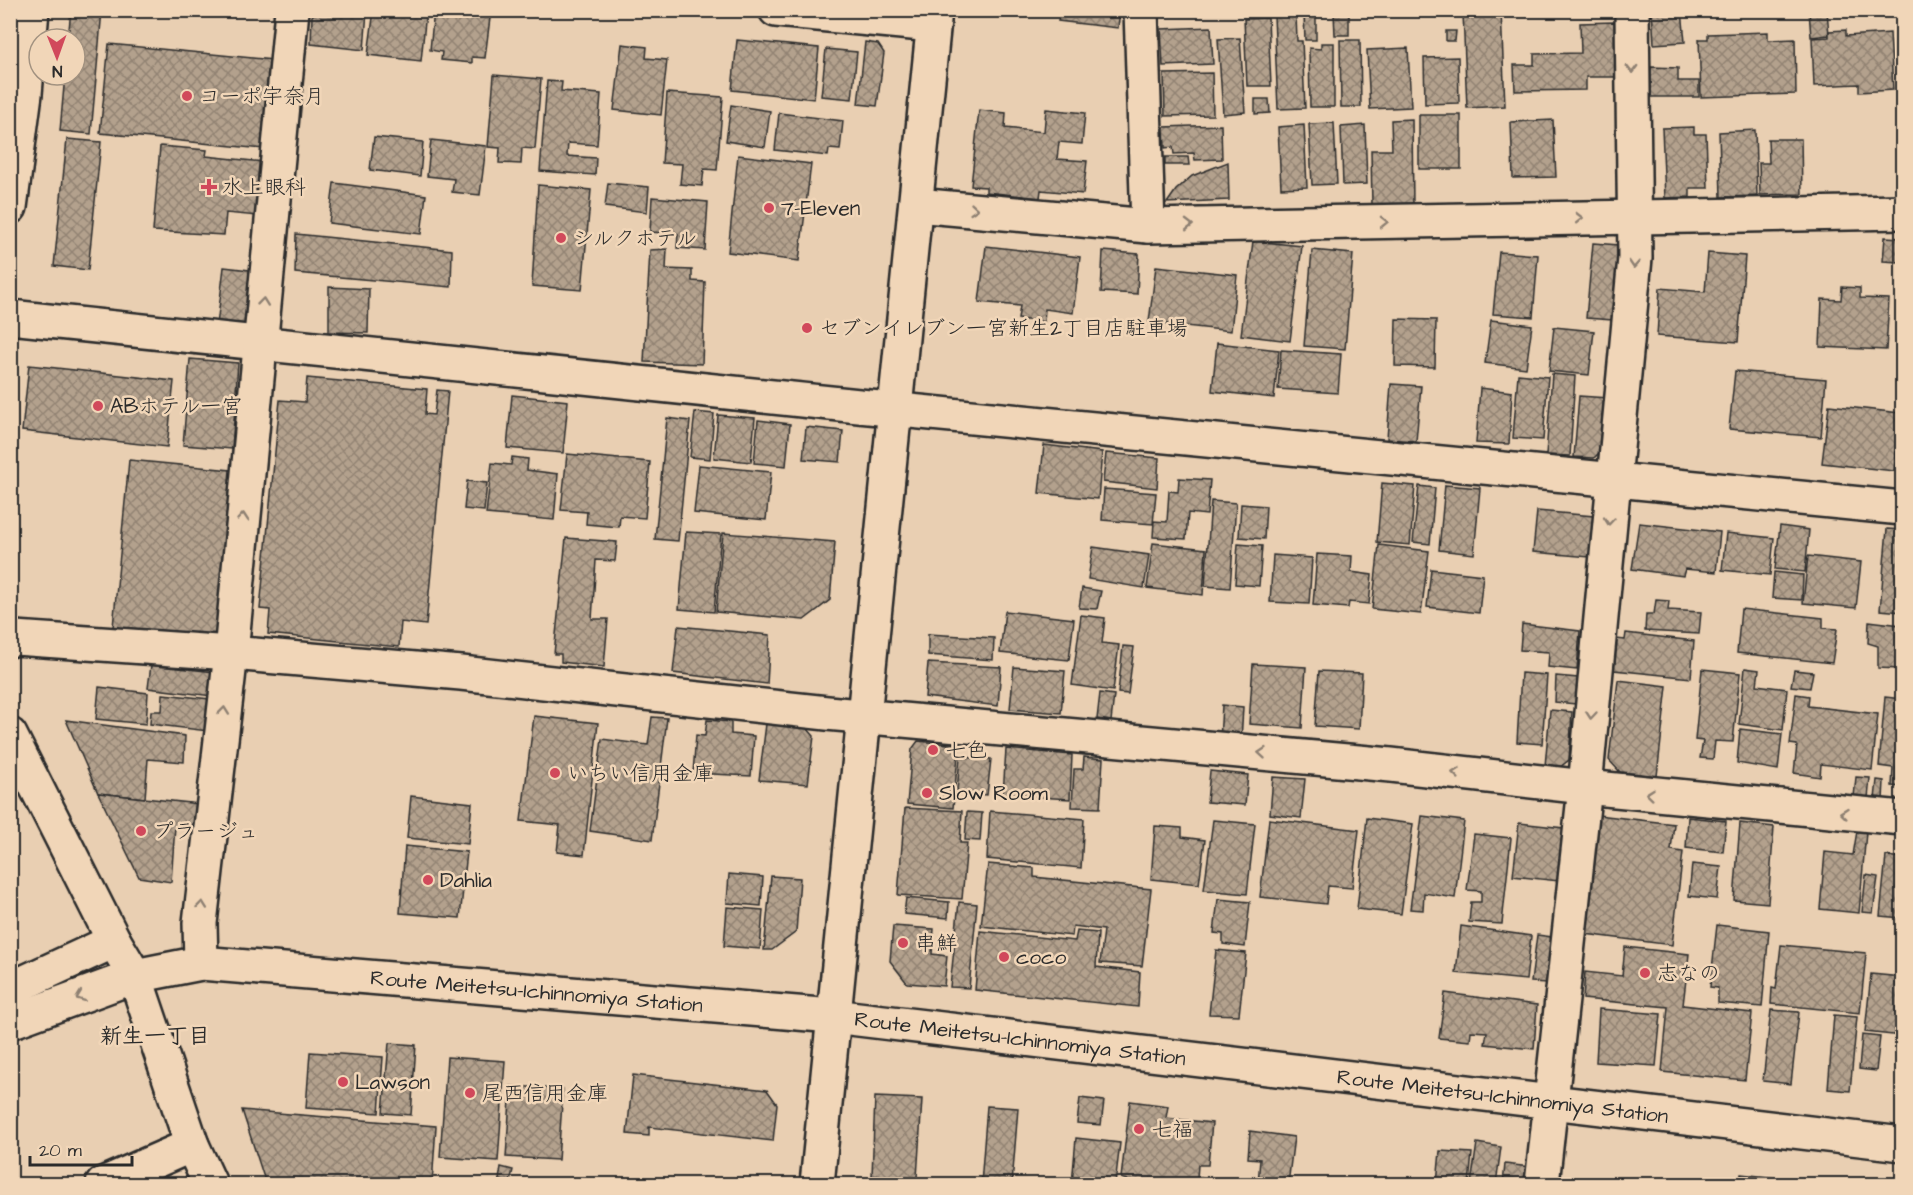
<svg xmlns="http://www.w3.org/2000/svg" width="1913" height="1195" font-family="'Architects Daughter','Klee One',sans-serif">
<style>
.building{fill:url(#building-cross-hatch);stroke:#2b2b2b;stroke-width:1.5}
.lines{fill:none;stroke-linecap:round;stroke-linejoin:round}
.minor-casing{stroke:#2b2b2b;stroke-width:38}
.major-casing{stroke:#2b2b2b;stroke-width:38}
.minor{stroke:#f1d6b8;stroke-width:33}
.major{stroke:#f1d6b8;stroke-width:33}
.oneway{stroke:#8e8072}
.poi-dot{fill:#d1495b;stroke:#f1d6b8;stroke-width:2}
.labels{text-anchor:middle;stroke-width:5;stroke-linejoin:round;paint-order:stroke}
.poi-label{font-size:21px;fill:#2b2b2b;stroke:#f1d6b8;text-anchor:start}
.street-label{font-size:21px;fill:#2b2b2b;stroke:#f1d6b8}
.neighbourhood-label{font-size:22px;font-weight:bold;fill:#2b2b2b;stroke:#f1d6b8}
</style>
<defs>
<pattern id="building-cross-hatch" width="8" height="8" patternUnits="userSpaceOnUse" patternTransform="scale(1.5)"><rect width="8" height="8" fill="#b3a18d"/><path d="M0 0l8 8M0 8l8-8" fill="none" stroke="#928373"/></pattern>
</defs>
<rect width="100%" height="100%" fill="#e9cfb2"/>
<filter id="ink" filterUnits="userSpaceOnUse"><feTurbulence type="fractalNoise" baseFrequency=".0167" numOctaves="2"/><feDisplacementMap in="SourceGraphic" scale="12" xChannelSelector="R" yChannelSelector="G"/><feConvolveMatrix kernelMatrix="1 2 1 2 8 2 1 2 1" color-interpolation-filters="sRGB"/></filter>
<g filter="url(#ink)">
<g class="building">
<polygon points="71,10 102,10 91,134 60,131 65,75 75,75 75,39 68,39"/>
<polygon points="318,10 367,11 364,50 311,44 312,16"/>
<polygon points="374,10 426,12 421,61 368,55"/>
<polygon points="434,10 491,10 485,58 472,57 472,63 441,60 442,52 430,50"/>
<polygon points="1060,10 1124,10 1124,12 1120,11 1118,28 1058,21"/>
<polygon points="1652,10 1682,10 1685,42 1654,44"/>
<polygon points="1827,10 1829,35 1811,37 1809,11"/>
<polygon points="1501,11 1505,106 1467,108 1463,13"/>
<polygon points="1334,13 1349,13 1349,35 1335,35"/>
<polygon points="1296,15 1297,41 1302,41 1305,108 1278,109 1274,16"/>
<polygon points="1304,15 1316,15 1316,40 1305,40"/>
<polygon points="1268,18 1271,86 1247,86 1244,19"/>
<polygon points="1614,22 1616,77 1586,77 1586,90 1515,91 1514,65 1534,65 1534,54 1581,53 1580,23"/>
<polygon points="1211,27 1213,64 1163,66 1161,29"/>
<polygon points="1846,30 1846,36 1890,33 1893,90 1859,92 1859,84 1814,86 1812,38 1829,37 1829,31"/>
<polygon points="1446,31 1456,31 1455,41 1446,41"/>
<polygon points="1768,32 1768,40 1795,39 1796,94 1701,97 1699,39 1708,39 1708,34"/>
<polygon points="1898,34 1902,34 1902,85 1899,85"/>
<polygon points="1240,38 1245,112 1223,114 1218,39"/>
<polygon points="737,40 819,48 814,99 732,90"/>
<polygon points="1340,40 1360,40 1361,107 1341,107"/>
<polygon points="865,42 878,44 884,53 877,106 858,104"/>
<polygon points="1321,43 1334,43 1334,107 1310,107 1309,48 1321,49"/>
<polygon points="109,44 273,60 264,149 100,133"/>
<polygon points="622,44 647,47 646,58 667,60 661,115 614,110"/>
<polygon points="1408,48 1411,107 1370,109 1367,50"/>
<polygon points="826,49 857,52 852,99 821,96"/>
<polygon points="1458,57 1459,103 1425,104 1424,58"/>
<polygon points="1651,67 1678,68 1678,81 1699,81 1699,97 1651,97"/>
<polygon points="1212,73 1213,115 1165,116 1164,74"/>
<polygon points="494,75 541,79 535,149 522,148 521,164 499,163 500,148 488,147"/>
<polygon points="547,81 562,82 561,91 601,94 597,145 568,143 567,156 596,158 595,175 540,171"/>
<polygon points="667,93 723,97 717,170 704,169 702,186 680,184 682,164 662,163"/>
<polygon points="1255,99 1269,99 1270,113 1255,114"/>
<polygon points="731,105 770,111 765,147 726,141"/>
<polygon points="1046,109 1085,113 1082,144 1059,142 1057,159 1087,161 1083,194 1041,190 1040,198 986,192 986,187 971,186 979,110 1006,113 1005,128 1044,132"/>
<polygon points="779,113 843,121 840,150 829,149 828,156 775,150"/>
<rect x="1419" y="115" width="42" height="54"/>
<polygon points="1412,119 1413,206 1372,206 1371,150 1392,150 1391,120"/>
<polygon points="1553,120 1556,177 1513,178 1511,122"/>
<polygon points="1334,123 1337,184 1312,185 1309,124"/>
<polygon points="1221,125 1222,159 1195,160 1194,153 1174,154 1173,147 1165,148 1164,127"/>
<polygon points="1304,125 1307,187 1281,188 1278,127"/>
<polygon points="1365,125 1367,184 1343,185 1341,127"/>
<polygon points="1694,127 1694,134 1706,134 1708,188 1690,188 1690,197 1665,198 1662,128"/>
<polygon points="1755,130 1757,196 1721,197 1719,132"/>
<polygon points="374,137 423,142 420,176 370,170"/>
<polygon points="67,139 101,142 88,270 54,266"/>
<polygon points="1768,139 1801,139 1802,194 1760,195 1759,163 1769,163"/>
<polygon points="431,140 486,146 480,195 452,192 454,179 427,176"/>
<polygon points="160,146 207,150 206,156 264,162 258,216 226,213 224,235 153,231"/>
<polygon points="738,155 811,164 799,261 728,252"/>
<polygon points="1165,157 1188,157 1189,165 1165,165"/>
<polygon points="1228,162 1229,200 1167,203 1176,190 1192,176"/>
<polygon points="334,183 426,195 421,234 329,223"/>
<polygon points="608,183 649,187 647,212 605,207"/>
<polygon points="538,185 591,190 582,290 532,286"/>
<polygon points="652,197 708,202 705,250 677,248 678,234 650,232"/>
<polygon points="296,234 452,250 451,287 295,273"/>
<polygon points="1885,237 1901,238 1898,262 1883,261"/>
<polygon points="1253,241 1302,246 1290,341 1241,335"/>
<polygon points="1593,243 1632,246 1626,321 1586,318"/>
<polygon points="986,246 1080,257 1073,313 1045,309 1044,322 1018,319 1020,306 979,302"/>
<polygon points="667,249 666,269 692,270 692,281 705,282 702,364 644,362 650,250"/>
<polygon points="1312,250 1353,254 1345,349 1304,346"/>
<polygon points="1103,251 1139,254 1137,294 1101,292"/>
<polygon points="1499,252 1538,255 1533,317 1493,314"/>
<polygon points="1708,253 1745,256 1738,342 1657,336 1660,288 1705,292"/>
<polygon points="1156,266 1237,275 1231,331 1149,322"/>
<polygon points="224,267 258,271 252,329 217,325"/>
<polygon points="329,287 369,289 368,333 329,332"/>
<polygon points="1842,287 1860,288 1860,298 1889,299 1886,350 1820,347 1822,299 1841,300"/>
<polygon points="1396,319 1436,320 1435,367 1395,366"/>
<polygon points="1491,320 1532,325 1526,368 1485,363"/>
<polygon points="1554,327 1594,331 1589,375 1549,371"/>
<polygon points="1217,343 1279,350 1274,398 1212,391"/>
<polygon points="1281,350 1341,354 1338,393 1278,389"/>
<polygon points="190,359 238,363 232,449 183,445"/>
<polygon points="29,365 174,381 167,447 22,431"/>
<polygon points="1735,371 1826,379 1821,437 1729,429"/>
<polygon points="1518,374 1548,377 1543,440 1513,438"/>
<polygon points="1552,374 1575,376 1570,456 1546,455"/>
<polygon points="307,378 427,389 425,414 434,415 437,390 448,391 426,625 401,622 399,647 268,634 270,610 260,609 280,400 305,402"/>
<polygon points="1391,384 1421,386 1416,441 1387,439"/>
<polygon points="1480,388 1512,392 1509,444 1476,443"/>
<polygon points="512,395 568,401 563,453 507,448"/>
<polygon points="1579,396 1608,398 1604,448 1594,458 1574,457"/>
<polygon points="1829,405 1900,413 1894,471 1822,463"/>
<polygon points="695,412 714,414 710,459 690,457"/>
<polygon points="718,415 755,418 751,462 714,458"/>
<polygon points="667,418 690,421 678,541 655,539"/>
<polygon points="758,420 790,424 786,466 754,463"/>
<polygon points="806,427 843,431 840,462 803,459"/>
<polygon points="1044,445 1102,452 1098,499 1039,493"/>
<polygon points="1106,453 1159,458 1157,488 1103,482"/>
<polygon points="567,454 650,462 645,518 620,516 619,527 586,524 587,512 561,510"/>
<polygon points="512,457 528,459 527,470 558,474 554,520 486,514 492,463 511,465"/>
<polygon points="129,460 231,470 215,637 113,627"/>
<polygon points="699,465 771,472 766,520 694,513"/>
<polygon points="1179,478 1210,480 1207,515 1188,513 1186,539 1153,537 1154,521 1167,522 1169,491 1178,492"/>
<polygon points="467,481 487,483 484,511 464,509"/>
<polygon points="1382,483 1415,486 1410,545 1377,542"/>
<polygon points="1445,485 1480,488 1474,554 1439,550"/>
<polygon points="1419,486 1435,488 1430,544 1413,542"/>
<polygon points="1104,489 1156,493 1153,524 1102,520"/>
<polygon points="1211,501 1236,503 1230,588 1205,586"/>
<polygon points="1241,504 1266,506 1264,539 1239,537"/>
<polygon points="1537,511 1594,516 1590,557 1533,552"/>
<polygon points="1639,523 1720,532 1716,572 1685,569 1683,576 1632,569"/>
<polygon points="1780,526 1809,530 1805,572 1775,569"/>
<polygon points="1887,529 1902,530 1902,612 1880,610"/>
<polygon points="686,532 721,534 714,612 679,609"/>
<polygon points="723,533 835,542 830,600 804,620 716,612"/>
<polygon points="1726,533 1774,538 1770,575 1722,570"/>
<polygon points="566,538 617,542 615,561 596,560 592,619 608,619 604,667 561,662 561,654 554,654"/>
<polygon points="1153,543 1206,549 1203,595 1147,588"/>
<polygon points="1238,544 1262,546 1259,586 1235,584"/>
<polygon points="1379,545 1429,551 1421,614 1372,609"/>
<polygon points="1093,547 1149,555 1144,588 1088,579"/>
<polygon points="1317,554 1352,556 1351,572 1372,575 1369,604 1349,602 1348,608 1313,605"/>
<polygon points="1273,555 1312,558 1309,604 1270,602"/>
<polygon points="1808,556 1861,562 1856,608 1803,603"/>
<polygon points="1431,569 1483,575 1479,613 1427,607"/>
<polygon points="1774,572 1803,575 1802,600 1772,598"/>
<polygon points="1082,588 1101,591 1097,609 1079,608"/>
<polygon points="1656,600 1669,601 1668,610 1701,612 1699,634 1645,631 1646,614 1654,614"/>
<polygon points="1741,609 1823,618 1823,628 1837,629 1832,663 1737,653"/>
<polygon points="1005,611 1074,619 1069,660 1000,653"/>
<polygon points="1081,615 1105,618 1102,643 1119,645 1113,691 1072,685"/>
<polygon points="1869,621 1901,625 1899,669 1878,668 1878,646 1868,643"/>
<polygon points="1522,624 1580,631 1577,670 1548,667 1549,652 1520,650"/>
<polygon points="678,626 770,635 767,684 673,673"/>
<polygon points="1626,633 1694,641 1691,678 1614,670 1617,639 1625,640"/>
<polygon points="928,634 994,638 993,660 928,655"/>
<polygon points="1123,646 1134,647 1128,694 1118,693"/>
<polygon points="928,663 1001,667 998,706 925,697"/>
<polygon points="1253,664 1306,667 1302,728 1249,724"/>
<polygon points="151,665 215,672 212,696 148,688"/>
<polygon points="1014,667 1065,671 1061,713 1010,709"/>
<polygon points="1745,668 1759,670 1757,685 1787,689 1783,730 1739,724"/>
<polygon points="1702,669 1740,673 1733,742 1715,741 1713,759 1700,758 1703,741 1695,740"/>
<polygon points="1794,670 1813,672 1810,688 1791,686"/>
<polygon points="1319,671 1362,673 1359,729 1315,726"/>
<polygon points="1521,673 1547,675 1542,744 1517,742"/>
<polygon points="1556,676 1578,678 1576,704 1555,702"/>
<polygon points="1618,680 1667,686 1657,776 1620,772 1609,760"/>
<polygon points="99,687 148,693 146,724 96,719"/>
<polygon points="1100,693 1114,695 1111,721 1097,719"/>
<polygon points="163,694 210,699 208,731 150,724 151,711 162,711"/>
<polygon points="1796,694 1809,696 1808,706 1878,714 1872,770 1821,764 1820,777 1794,773 1797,745 1790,744"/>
<polygon points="1885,697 1902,699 1902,787 1892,786 1893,768 1879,766"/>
<polygon points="1222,705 1243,707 1241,741 1220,740"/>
<polygon points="1550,710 1572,712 1569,760 1560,767 1545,766"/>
<polygon points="534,716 598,723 584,855 557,852 560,825 521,821"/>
<polygon points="652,717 667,718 652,840 590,831 602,739 648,745"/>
<polygon points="66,720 185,736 184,762 148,759 145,798 98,793"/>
<polygon points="707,720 731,722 731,734 754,736 751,776 693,773 696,735 705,736"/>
<polygon points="766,724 806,727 814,736 808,784 759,780"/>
<polygon points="1740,729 1782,734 1778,770 1737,763"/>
<polygon points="918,741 959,745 953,808 907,804 912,749"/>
<polygon points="1006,749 1072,755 1070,799 1003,795"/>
<polygon points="960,757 991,759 987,795 957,792"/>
<polygon points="1084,757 1103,759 1100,808 1072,807 1074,769 1083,769"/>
<polygon points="1210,771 1248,775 1245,805 1207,802"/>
<polygon points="1273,777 1305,779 1301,818 1270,814"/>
<polygon points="1856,777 1870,778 1868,798 1854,797"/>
<polygon points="1877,780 1884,781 1883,800 1875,799"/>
<polygon points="98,793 199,804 196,828 175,826 171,882 139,877"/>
<polygon points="411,796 472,803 468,844 407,838"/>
<polygon points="905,808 962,811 960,843 967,843 962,899 898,895"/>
<polygon points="990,811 1084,819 1081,868 987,859"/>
<polygon points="967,812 982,813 980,841 965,840"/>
<polygon points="1598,815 1674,824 1671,850 1683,852 1672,945 1585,934"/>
<polygon points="1422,816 1464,821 1455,898 1424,893 1423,910 1410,909"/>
<polygon points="1688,817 1726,821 1723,852 1686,848"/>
<polygon points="1367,818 1413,824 1401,914 1357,909"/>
<polygon points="1269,819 1359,830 1352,888 1328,886 1326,904 1260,897"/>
<polygon points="1213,820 1255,824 1247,894 1204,890"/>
<polygon points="1519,823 1564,828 1559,881 1513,876"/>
<polygon points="1740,823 1774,827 1768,903 1734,900"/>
<polygon points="1155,826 1182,828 1182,837 1205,840 1199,884 1151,879"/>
<polygon points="1857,831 1866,832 1859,913 1820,909 1825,852 1853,855"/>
<polygon points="1474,834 1511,838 1502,924 1469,922 1471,902 1481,902 1481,891 1467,890"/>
<polygon points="405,846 467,852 460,918 400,913"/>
<polygon points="1886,856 1902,858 1902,918 1880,916"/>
<polygon points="988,864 1034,868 1034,877 1151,889 1142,966 1100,963 1104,930 1073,926 1072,936 981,926"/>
<polygon points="1692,864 1721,867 1717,899 1689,896"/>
<polygon points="729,874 763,877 761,906 727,903"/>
<polygon points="1866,875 1878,877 1873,913 1862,912"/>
<polygon points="771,876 800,878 796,932 772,950 764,950"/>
<polygon points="906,898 949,902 948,918 904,914"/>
<polygon points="1218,899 1250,902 1245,947 1223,944 1223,934 1214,933"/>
<polygon points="959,902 977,904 969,988 950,987"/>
<polygon points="727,907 763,910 760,949 724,946"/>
<polygon points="1717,925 1769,931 1762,1007 1718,1003 1718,988 1710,987"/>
<polygon points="893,926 934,929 932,954 947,956 944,986 907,983 890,961"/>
<polygon points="1461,926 1531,936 1526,980 1456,973"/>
<polygon points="980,931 1075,941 1077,931 1098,933 1096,967 1140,972 1138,1007 975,990"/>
<polygon points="1537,935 1552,937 1547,983 1531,982"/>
<polygon points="1781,945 1866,953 1860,1013 1771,1004 1772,988 1776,989"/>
<polygon points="1625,947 1689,954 1683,1005 1752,1013 1745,1080 1662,1072 1668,1007 1583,999 1585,972 1622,976"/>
<polygon points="1216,950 1246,953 1239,1015 1209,1014"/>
<polygon points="1871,974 1902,977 1902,1036 1865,1032"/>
<polygon points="1445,993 1537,1005 1534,1049 1485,1044 1487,1032 1471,1031 1470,1041 1439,1038"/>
<polygon points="1599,1009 1661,1014 1656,1066 1596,1062"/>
<polygon points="1771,1010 1799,1012 1791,1084 1763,1081"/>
<polygon points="1834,1015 1857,1017 1850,1091 1828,1089"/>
<polygon points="1862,1035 1880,1037 1876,1071 1859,1069"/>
<polygon points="389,1043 416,1045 411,1115 383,1113"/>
<polygon points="310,1052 383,1057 379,1113 306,1108"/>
<polygon points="447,1057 505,1061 498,1161 440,1157"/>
<polygon points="633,1075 767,1090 777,1104 773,1141 649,1127 649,1136 627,1134"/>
<polygon points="511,1086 563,1089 558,1160 506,1157"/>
<polygon points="875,1097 922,1099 917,1178 872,1176"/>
<polygon points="1080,1098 1104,1101 1101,1125 1077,1123"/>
<polygon points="1130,1101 1168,1106 1166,1118 1212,1123 1208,1165 1198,1165 1197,1178 1206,1178 1205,1184 1138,1184 1121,1178"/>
<polygon points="987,1106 1018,1108 1012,1184 981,1184"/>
<polygon points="242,1110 436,1126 432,1184 266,1184"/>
<polygon points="1250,1131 1294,1137 1288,1184 1258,1184 1260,1159 1248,1158"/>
<polygon points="1076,1138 1120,1143 1115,1184 1072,1184"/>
<polygon points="1477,1143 1501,1147 1496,1184 1471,1184"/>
<polygon points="1440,1151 1472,1153 1469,1184 1437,1184"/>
<polygon points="1505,1164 1530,1167 1528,1184 1503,1184"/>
<polygon points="501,1167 513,1170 510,1182 499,1180"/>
<polygon points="1741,1174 1797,1180 1796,1184 1740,1184"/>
</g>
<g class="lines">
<g class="minor-casing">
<g id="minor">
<polyline points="776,10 933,25"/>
<polyline points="1141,10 1148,226"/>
<polyline points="916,205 1148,226 1902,212"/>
<polyline points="10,207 25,94 32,10"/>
<polyline points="10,317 859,406 1902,508"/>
<polyline points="10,640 15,638 231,653 461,673 827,713 1391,765 1585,787 1902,818"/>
<polyline points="10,735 114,941 135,976 192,1145 210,1184"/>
<polyline points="201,963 200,923 231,653 292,10"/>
<polyline points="10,989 114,941"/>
<polyline points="10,1022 135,976"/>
<polyline points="103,1184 192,1145"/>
<polyline points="817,1184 935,10"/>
<polyline points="1542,1184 1585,787 1635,258 1632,10"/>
</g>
</g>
<g class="major-casing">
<g id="major">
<path id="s1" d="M135 976 201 963 833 1016 1902 1144"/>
</g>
</g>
<use href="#minor" class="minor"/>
<use href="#major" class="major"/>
</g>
<defs><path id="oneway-chevron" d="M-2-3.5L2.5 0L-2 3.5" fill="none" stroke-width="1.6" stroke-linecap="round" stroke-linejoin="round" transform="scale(1.5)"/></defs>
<g class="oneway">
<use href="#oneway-chevron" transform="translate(1632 69) rotate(89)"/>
<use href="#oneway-chevron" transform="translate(974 209) rotate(5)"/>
<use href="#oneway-chevron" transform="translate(1579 218) rotate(-1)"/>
<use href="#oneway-chevron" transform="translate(1384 222) rotate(-1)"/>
<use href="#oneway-chevron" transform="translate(1189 225) rotate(-1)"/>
<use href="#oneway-chevron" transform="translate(1634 264) rotate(94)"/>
<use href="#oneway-chevron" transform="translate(263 302) rotate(-84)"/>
<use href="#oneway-chevron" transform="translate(243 517) rotate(-85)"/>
<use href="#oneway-chevron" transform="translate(1609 521) rotate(95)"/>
<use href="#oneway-chevron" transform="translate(224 711) rotate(-84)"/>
<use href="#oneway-chevron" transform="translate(1591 715) rotate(95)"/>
<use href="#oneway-chevron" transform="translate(1262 753) rotate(-175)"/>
<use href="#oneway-chevron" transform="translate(1456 773) rotate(-174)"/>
<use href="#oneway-chevron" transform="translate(1650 794) rotate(-174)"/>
<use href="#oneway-chevron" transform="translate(1844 813) rotate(-174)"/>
<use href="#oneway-chevron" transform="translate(202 905) rotate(-84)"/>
<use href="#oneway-chevron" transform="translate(80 997) rotate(159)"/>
</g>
</g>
<g class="poi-dot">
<circle cx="187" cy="96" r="6"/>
<path d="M206 178h6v6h6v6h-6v6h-6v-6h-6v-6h6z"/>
<circle cx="769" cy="208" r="6"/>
<circle cx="561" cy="238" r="6"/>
<circle cx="807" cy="328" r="6"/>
<circle cx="98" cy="406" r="6"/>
<circle cx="933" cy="750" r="6"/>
<circle cx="555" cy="773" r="6"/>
<circle cx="927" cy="793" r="6"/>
<circle cx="141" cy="831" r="6"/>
<circle cx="428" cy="880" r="6"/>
<circle cx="903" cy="943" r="6"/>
<circle cx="1004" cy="957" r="6"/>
<circle cx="1645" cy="973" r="6"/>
<circle cx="343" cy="1082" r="6"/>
<circle cx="470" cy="1093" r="6"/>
<circle cx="1139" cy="1129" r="6"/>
</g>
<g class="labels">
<g class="poi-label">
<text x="199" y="103">コーポ宇奈月</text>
<text x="222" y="194">水上眼科</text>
<text x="781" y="215">7-Eleven</text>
<text x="573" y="245">シルクホテル</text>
<text x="819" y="335">セブンイレブン一宮新生2丁目店駐車場</text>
<text x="110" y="413">ABホテル一宮</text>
<text x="945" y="757">七色</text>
<text x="567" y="780">いちい信用金庫</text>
<text x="939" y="800">Slow Room</text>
<text x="153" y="838">プラージュ</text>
<text x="440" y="887">Dahlia</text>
<text x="915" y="950">串鮮</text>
<text x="1016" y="964">coco</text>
<text x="1657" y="980">志なの</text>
<text x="355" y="1089">Lawson</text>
<text x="482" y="1100">尾西信用金庫</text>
<text x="1151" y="1136">七福</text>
</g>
<g class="street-label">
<text dy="7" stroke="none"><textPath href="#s1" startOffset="404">Route Meitetsu-Ichinnomiya Station</textPath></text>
<text dy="7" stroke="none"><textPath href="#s1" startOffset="890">Route Meitetsu-Ichinnomiya Station</textPath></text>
<text dy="7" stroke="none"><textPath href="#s1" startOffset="1376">Route Meitetsu-Ichinnomiya Station</textPath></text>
</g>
<g class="neighbourhood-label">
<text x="155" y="1043">新生一丁目</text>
</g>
</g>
<rect width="1913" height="1195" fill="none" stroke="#f1d6b8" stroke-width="36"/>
<rect x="18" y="18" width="1877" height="1159" fill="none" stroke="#2b2b2b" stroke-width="2" filter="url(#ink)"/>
<g transform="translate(57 57) rotate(179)"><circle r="28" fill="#f1d6b8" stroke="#a29280" stroke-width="1.5"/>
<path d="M0-4.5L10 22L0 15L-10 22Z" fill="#d1495b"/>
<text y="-9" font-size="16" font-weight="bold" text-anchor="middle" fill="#2b2b2b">N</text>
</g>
<path d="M30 1156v9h102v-9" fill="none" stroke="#2b2b2b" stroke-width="3"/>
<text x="39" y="1156" font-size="18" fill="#2b2b2b" stroke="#f1d6b8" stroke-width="4.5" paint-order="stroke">20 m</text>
</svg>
